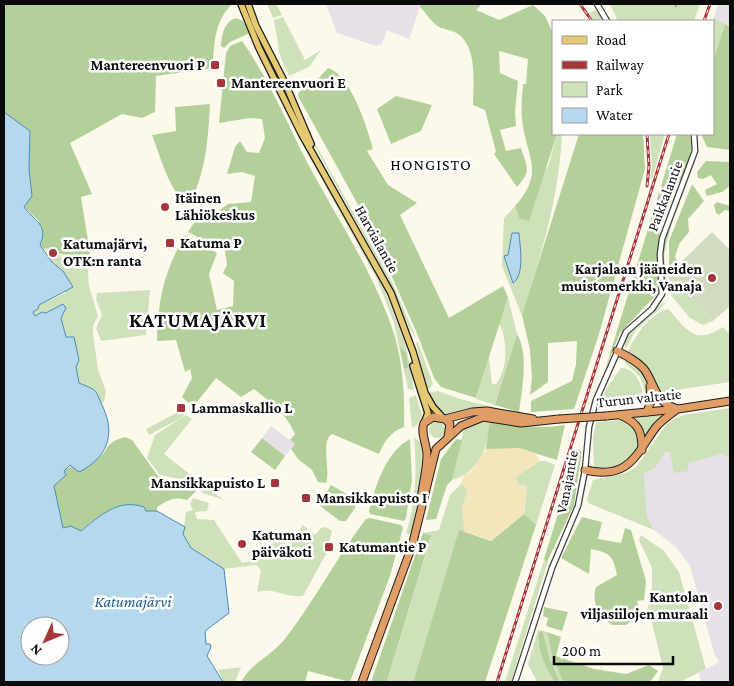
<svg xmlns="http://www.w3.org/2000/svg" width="734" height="686" font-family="'Crimson Pro',serif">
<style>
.industrial{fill:#e8e0e8}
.green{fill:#cee1ba}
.forest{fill:#b3d09b}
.sand{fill:#f2e6bd}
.cemetery{fill:#d2dac0}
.water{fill:#b6d8ed;stroke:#478cba;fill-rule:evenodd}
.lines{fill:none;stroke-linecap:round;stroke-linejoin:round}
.stream{stroke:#478cba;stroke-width:1}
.minor-casing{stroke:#3e3e3e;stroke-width:7}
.major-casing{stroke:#1c1c1c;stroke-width:8}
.highway-casing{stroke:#1c1c1c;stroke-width:9}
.minor{stroke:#fff;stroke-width:4.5}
.major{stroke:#e5c972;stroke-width:5.5}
.highway{stroke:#e09d65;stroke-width:7}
.rail-casing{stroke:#a7363c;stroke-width:3}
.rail{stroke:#fff;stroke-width:1;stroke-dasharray:4;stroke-linecap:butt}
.highway-bridge-casing{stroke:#1c1c1c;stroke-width:9;stroke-linecap:butt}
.highway-bridge{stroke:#e09d65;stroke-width:7}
.poi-dot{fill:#a7363c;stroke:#fff;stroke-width:2}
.labels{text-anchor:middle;stroke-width:5;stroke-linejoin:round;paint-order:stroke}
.poi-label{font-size:15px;font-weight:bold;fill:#0b0b0b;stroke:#fff;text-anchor:start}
.street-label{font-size:15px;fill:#0b0b0b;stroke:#fff}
.neighbourhood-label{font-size:16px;letter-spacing:1px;fill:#0b0b0b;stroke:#fff}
.water-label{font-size:16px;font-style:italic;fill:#265e8a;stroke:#fff}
.district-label{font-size:20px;font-weight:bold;letter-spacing:1px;fill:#0b0b0b;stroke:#fff}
</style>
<rect width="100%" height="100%" fill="#fcf9eb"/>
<g class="industrial">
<polygon points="326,4 421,4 409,39 387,30 382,44 376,46 337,33"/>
<polygon points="718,4 730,4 730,27 714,17"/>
<polygon points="271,426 295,444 285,456 262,438"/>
<polygon points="665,452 687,463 723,454 730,460 730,682 701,682 699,673 719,662 714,653 690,566 677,548 654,530 647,517 644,474 656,467"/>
</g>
<g class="green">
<polygon points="267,4 276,4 282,15 273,18"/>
<polygon points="610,4 700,4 694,21 618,21"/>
<polygon points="596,10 604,21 594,21 589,13"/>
<polygon points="283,17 305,60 321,50 309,67 289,76 280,56 274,20"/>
<polygon points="714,17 725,24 713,61 713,22"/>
<polygon points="262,65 385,291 406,346 414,390 408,389 394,323 377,279 303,145"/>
<polygon points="293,92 312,138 393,284 416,338 410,329 382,269 311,139"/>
<path d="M557 134H562C559 199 541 254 522 316L502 266 504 218 515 206 519 218 549 164Z"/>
<polygon points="650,134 665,134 652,179 650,178 652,167"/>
<path d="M674 214 664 256 668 291C655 272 663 234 674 214Z"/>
<polygon points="60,257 87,260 89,286 98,316 93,326 93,333 98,370 106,391 104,402 101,404 94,390 79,383 76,367 79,360 74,337 66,337 61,318 63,304 46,313 42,312 35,316 33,312 38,309 39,305 65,293 63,271 50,259"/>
<polygon points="668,275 713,321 703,325 690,318 671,295"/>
<polygon points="150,290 146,335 101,341 96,328 102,315 96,299 97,293"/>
<path d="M508 297 517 334 495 405 476 399 489 357 492 384H496C508 370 508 340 499 324Z"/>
<polygon points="666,303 636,330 626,348 623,341 628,333 661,304"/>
<path d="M668 309C687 329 694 346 723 327L730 335V382L676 390 662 398 647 368 628 351C636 335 649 314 668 309Z"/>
<polygon points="418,342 433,384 429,389 426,388 416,343"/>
<path d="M623 361C645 358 649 388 649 403L645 402V391L640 377Z"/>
<path d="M621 368C635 367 645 388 642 401 624 406 616 408 599 408L606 389Z"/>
<polygon points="438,391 460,399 489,406 447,415 439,409 428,393"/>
<polygon points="416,395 422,416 417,425 412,428 409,398"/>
<polygon points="730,408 730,460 723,454 688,463 688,471 674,473 670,453 665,452 656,467 644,474 647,517 654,530 588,503 587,499 593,480 626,473 636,467 668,422 683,415"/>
<polygon points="180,411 185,414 181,418 149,435 146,429"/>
<polygon points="186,415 192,419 164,454 201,483 197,487 180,479 160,475 147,458 155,435"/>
<polygon points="666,415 645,442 633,417"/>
<path d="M490 420C490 445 478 473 452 480L464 429 469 425Z"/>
<path d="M623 420C646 429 643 457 621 465 614 468 603 468 596 468L594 467 593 438 596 422Z"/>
<circle cx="437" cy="430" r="8"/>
<path d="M414 437 421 443C424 460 418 522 409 535L406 533C416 501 417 471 414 437Z"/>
<polygon points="540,461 546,461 555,465 536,525 524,514 527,486 518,485 515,477"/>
<polygon points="461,484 468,489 462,508 465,532 459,531 413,682 387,682 431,537 423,533 439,530 450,495"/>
<polygon points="204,485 224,500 203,493 199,489"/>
<path d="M193 498 209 503 207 511 195 512 197 519 214 520 242 563 269 557 271 546 278 538 288 545 303 525 315 535 321 528 326 527 332 531 326 554 303 596C286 598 274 587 257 592L261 571 257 565 224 569 191 548 183 534 186 512 193 510 190 504Z"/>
<polygon points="641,535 664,551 679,572 706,669 680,682 658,682 663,668 648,607 652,586 652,568 639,540"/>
<polygon points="544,560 548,561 511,682 505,682"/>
<path d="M538 630 547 632 552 655 563 682C552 680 545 643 543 632L538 640 555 682H537L528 664Z"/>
<polygon points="241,667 235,682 223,682 218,670"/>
</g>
<g class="forest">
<path d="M4 4H232C214 22 214 44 213 68L156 76 155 112 142 118 122 114 70 143 92 194 81 197 90 253 87 256 60 254 52 248 44 249 40 245 39 221 24 207 32 196 29 169 30 131 4 112Z"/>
<path d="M421 4H482L476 10 499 20 533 5 545 16 553 33V134H557L529 221 519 218 515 206C546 171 526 158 522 119 521 107 522 95 523 84H526L528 59 499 51 500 73 518 81 515 112 516 126 500 130 506 151 521 148C527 168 532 170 517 187L494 154 496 152 485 110 473 105C473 84 478 48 458 34 453 30 445 30 439 27 432 23 426 13 420 7Z"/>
<path d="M236 18 243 21 250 33 230 42 224 48 221 46C222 34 224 22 236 18Z"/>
<polygon points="725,24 730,27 730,150 707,147 701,134 713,134 713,61"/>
<path d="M242 41C269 79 287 123 308 164 338 220 376 276 395 337 403 366 405 397 404 427 391 432 385 440 379 454L332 434C320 441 331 471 326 483L318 482 312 470 298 459 291 449 295 444 290 440 295 434C286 413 271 403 254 389L241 397 216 378 193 407 182 397 192 378 190 369 185 372 176 340 157 341C158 299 164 272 185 235L217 253 209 274 217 310 233 306 234 281 223 273 227 265 225 251 188 232 199 215 207 219 228 204 251 202 255 176 242 172 227 174 235 147 240 141 247 152 259 153 265 138 262 119 250 118 219 123 226 53 230 46Z"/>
<path d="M328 68C351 75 367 127 373 149L367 151 388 185 417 203 400 215 449 318 503 286 508 297 476 398 441 387 434 378 416 331 368 223 298 96 299 92 317 80Z"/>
<polygon points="396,96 432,105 421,131 391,144 377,109"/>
<path d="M210 104C208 141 206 170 190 204L187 205C168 188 161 158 152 135L176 131 175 107Z"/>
<polygon points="579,134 643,134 645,169 599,334 574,409 531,412 531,401 572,381 576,364 577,341 548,343 548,382 530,395 532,378 530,350 522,315"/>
<path d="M677 134H689C695 146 687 171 679 182 672 191 662 198 661 211 660 215 662 218 661 222 658 246 657 267 659 292L620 333 605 370Z"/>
<polygon points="706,161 730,162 730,186 722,192 707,196 705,190 717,184 711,175 703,179 698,178 697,172"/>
<polygon points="692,184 704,201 688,219 689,232 679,244 675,257 679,265 669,275 669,241"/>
<polygon points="717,202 730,206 730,211 725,210 719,215 716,213 714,205"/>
<path d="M517 334C529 353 522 390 519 412L495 405Z"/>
<polygon points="400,347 406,353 408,367 406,369 404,368"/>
<path d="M490 420C516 426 538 429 565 425L557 460 521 449H486Z"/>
<path d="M125 437 132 440 158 476 186 484 196 491 187 500C174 496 168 500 157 507V511H146L143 507C118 498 100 516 80 531L71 526 63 528 54 486 65 475 64 471C74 462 87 464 98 458 110 450 103 443 125 437Z"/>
<polygon points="262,438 285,456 275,470 251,452"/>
<path d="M410 439 412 480 406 518 404 521 370 514 369 511C375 487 386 451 410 439Z"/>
<polygon points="456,439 462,440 452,480 447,485 436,519 426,520 441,459"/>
<polygon points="578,449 581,451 581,457 574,505 547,562 544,559"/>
<polygon points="331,485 357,500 355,508 346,521 340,521 320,506 320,504"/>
<polygon points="524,514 536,525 485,682 413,682 459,530 491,541"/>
<path d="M582 517 602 522 598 539 621 543 625 528 631 530 646 581 644 600 637 601 640 614 626 625H612C599 615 591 603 596 587L617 575C613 556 611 553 591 549L589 574 561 558Z"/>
<path d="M370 518 401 525 403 528 390 576 350 682 308 671 305 682H241C251 663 271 656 284 640 314 602 336 558 366 519Z"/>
<polygon points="423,533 431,536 388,678 387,682 371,682"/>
<polygon points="544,607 568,612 562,631 546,626 548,618 543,616"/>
<path d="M539 631 543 632 549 658 560 682H555C546 668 536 648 539 631Z"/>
<polygon points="547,632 561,637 556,656 594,669 626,674 649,665 658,671 650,682 563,682 552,655"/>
</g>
<g class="sand">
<polygon points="52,247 60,254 60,257 50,259 44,249"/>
<polygon points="520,448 535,453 540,461 516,477 518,485 527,486 524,514 491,541 465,532 462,508 468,489 461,484 464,475 472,470 486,449"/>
</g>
<polygon class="cemetery" points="712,232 730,250 730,306 713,321 668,275"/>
<g class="water">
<path d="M4 112 30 131 29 169 32 196 24 207C34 221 49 224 40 245L52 262 63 271 73 287 39 305 38 309 33 312 35 316 42 312 46 313 63 304 66 308 61 318 66 337H74L79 360 76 367 79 383C83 385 90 387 94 390 98 393 100 402 103 407 116 435 107 458 79 472L70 465 64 471 66 475 54 486 63 528 71 526 81 531C100 516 118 498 144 507L146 511H157L185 527 183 534 191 548 224 569 229 613 205 631 206 644H210L211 647 207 656 223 682H4ZM30 626H60V656H30Z"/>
<path d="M512 233H519C520 247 525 274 513 283L504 256 508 255Z"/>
</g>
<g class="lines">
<polyline class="stream" points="675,4 676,7"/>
<g class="minor-casing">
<g id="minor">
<polyline points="597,4 607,21"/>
<polyline points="515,682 552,568 578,506 585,470 589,427 596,400 626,332 652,309 662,294 660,254 662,239 695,151 694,134"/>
</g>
</g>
<g class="major-casing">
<g id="major">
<polyline points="241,4 259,48 301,133 391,293 413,352 425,393 433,407 444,419"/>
<polyline points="248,4 256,26 285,83 311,144"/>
<polyline points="413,366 428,413 425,421"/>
</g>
</g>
<g class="highway-casing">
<g id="highway">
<path d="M617 351C627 356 637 361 644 369 655 384 655 402 675 408"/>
<polyline points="647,412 651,401 650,386"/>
<path d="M620 415C638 423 642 430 642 450"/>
<polyline points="606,416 678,409 730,401"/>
<polyline points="445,419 472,412 487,411 533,419"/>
<path d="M585 470C629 480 635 456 656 427 662 420 670 415 677 409"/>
<path d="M421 499C423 484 427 469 427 455 427 444 420 433 424 423L433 417 445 419 450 424 448 437"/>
<polyline points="362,682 412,546 436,449 461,426 483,417 521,423 559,419"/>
</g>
</g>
<use href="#minor" class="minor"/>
<use href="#major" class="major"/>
<use href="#highway" class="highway"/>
<g class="rail-casing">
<g id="rail">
<polyline points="580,4 592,21"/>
<polyline points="704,21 710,4"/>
<polyline points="647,134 649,166 647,186"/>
<polyline points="497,682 669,134"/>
</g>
</g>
<use href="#rail" class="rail"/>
<g class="highway-bridge-casing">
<polyline id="highway-bridge" points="559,419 606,416"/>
</g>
<use href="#highway-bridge" class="highway-bridge"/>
</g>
<g class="poi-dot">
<rect x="210" y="60" width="10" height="10" rx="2.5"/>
<rect x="216" y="78" width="10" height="10" rx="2.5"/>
<circle cx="165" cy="207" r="5"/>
<rect x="165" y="238" width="10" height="10" rx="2.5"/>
<circle cx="53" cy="253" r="5"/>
<circle cx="712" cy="278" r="5"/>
<rect x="176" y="403" width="10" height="10" rx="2.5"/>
<rect x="270" y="478" width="10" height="10" rx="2.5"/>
<rect x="301" y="493" width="10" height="10" rx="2.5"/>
<circle cx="242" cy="544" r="5"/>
<rect x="324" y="542" width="10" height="10" rx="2.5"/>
<circle cx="718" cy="606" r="5"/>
</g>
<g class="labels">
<g class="poi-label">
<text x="205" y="70" text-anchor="end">Mantereenvuori P</text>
<text x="231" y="88">Mantereenvuori E</text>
<text x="175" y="203">Itäinen<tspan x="175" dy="17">Lähiökeskus</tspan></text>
<text x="180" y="248">Katuma P</text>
<text x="63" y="249">Katumajärvi,<tspan x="63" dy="17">OTK:n ranta</tspan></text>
<text x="702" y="274" text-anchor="end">Karjalaan jääneiden<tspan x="702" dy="17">muistomerkki, Vanaja</tspan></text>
<text x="191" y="413">Lammaskallio L</text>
<text x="265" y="488" text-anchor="end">Mansikkapuisto L</text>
<text x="316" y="503">Mansikkapuisto I</text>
<text x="252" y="540">Katuman<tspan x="252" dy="17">päiväkoti</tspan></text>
<text x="339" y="552">Katumantie P</text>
<text x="708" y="602" text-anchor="end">Kantolan<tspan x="708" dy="17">viljasiilojen muraali</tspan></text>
</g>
<g class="street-label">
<text transform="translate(665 196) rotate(-69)" y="5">Paikkalantie</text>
<text transform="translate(377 239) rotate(61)" y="5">Harvialantie</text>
<text transform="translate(639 398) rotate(-6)" y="5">Turun valtatie</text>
<text transform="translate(567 482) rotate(-79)" y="5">Vanajantie</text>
</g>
<g class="neighbourhood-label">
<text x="431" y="170">HONGISTO</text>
</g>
<g class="water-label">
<text x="133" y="607">Katumajärvi</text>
</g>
<g class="district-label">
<text x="198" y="327">KATUMAJÄRVI</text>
</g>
</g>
<rect width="734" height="686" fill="none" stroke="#0b0b0b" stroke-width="10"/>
<rect x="552" y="20" width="162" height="115" fill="#ffffff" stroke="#9d9d9d"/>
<rect x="562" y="36" width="25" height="8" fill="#e5c972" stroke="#9d9d9d"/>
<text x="596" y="45" font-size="15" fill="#0b0b0b">Road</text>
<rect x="562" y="61" width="25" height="8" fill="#a7363c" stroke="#9d9d9d"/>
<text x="596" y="70" font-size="15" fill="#0b0b0b">Railway</text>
<rect x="562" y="82" width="25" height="15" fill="#cee1ba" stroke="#9d9d9d"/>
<text x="596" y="95" font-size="15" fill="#0b0b0b">Park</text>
<rect x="562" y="108" width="25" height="15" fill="#b6d8ed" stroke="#9d9d9d"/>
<text x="596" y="120" font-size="15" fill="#0b0b0b">Water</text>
<g transform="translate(45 641) rotate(226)"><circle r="24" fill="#ffffff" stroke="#9d9d9d"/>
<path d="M0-4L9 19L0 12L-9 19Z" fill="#a7363c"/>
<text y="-8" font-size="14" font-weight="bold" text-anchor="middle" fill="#0b0b0b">N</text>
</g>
<path d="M554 656v8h119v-8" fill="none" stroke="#0b0b0b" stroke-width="2.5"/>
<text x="562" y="656" font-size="15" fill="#0b0b0b" stroke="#ffffff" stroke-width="4" paint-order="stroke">200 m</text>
</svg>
